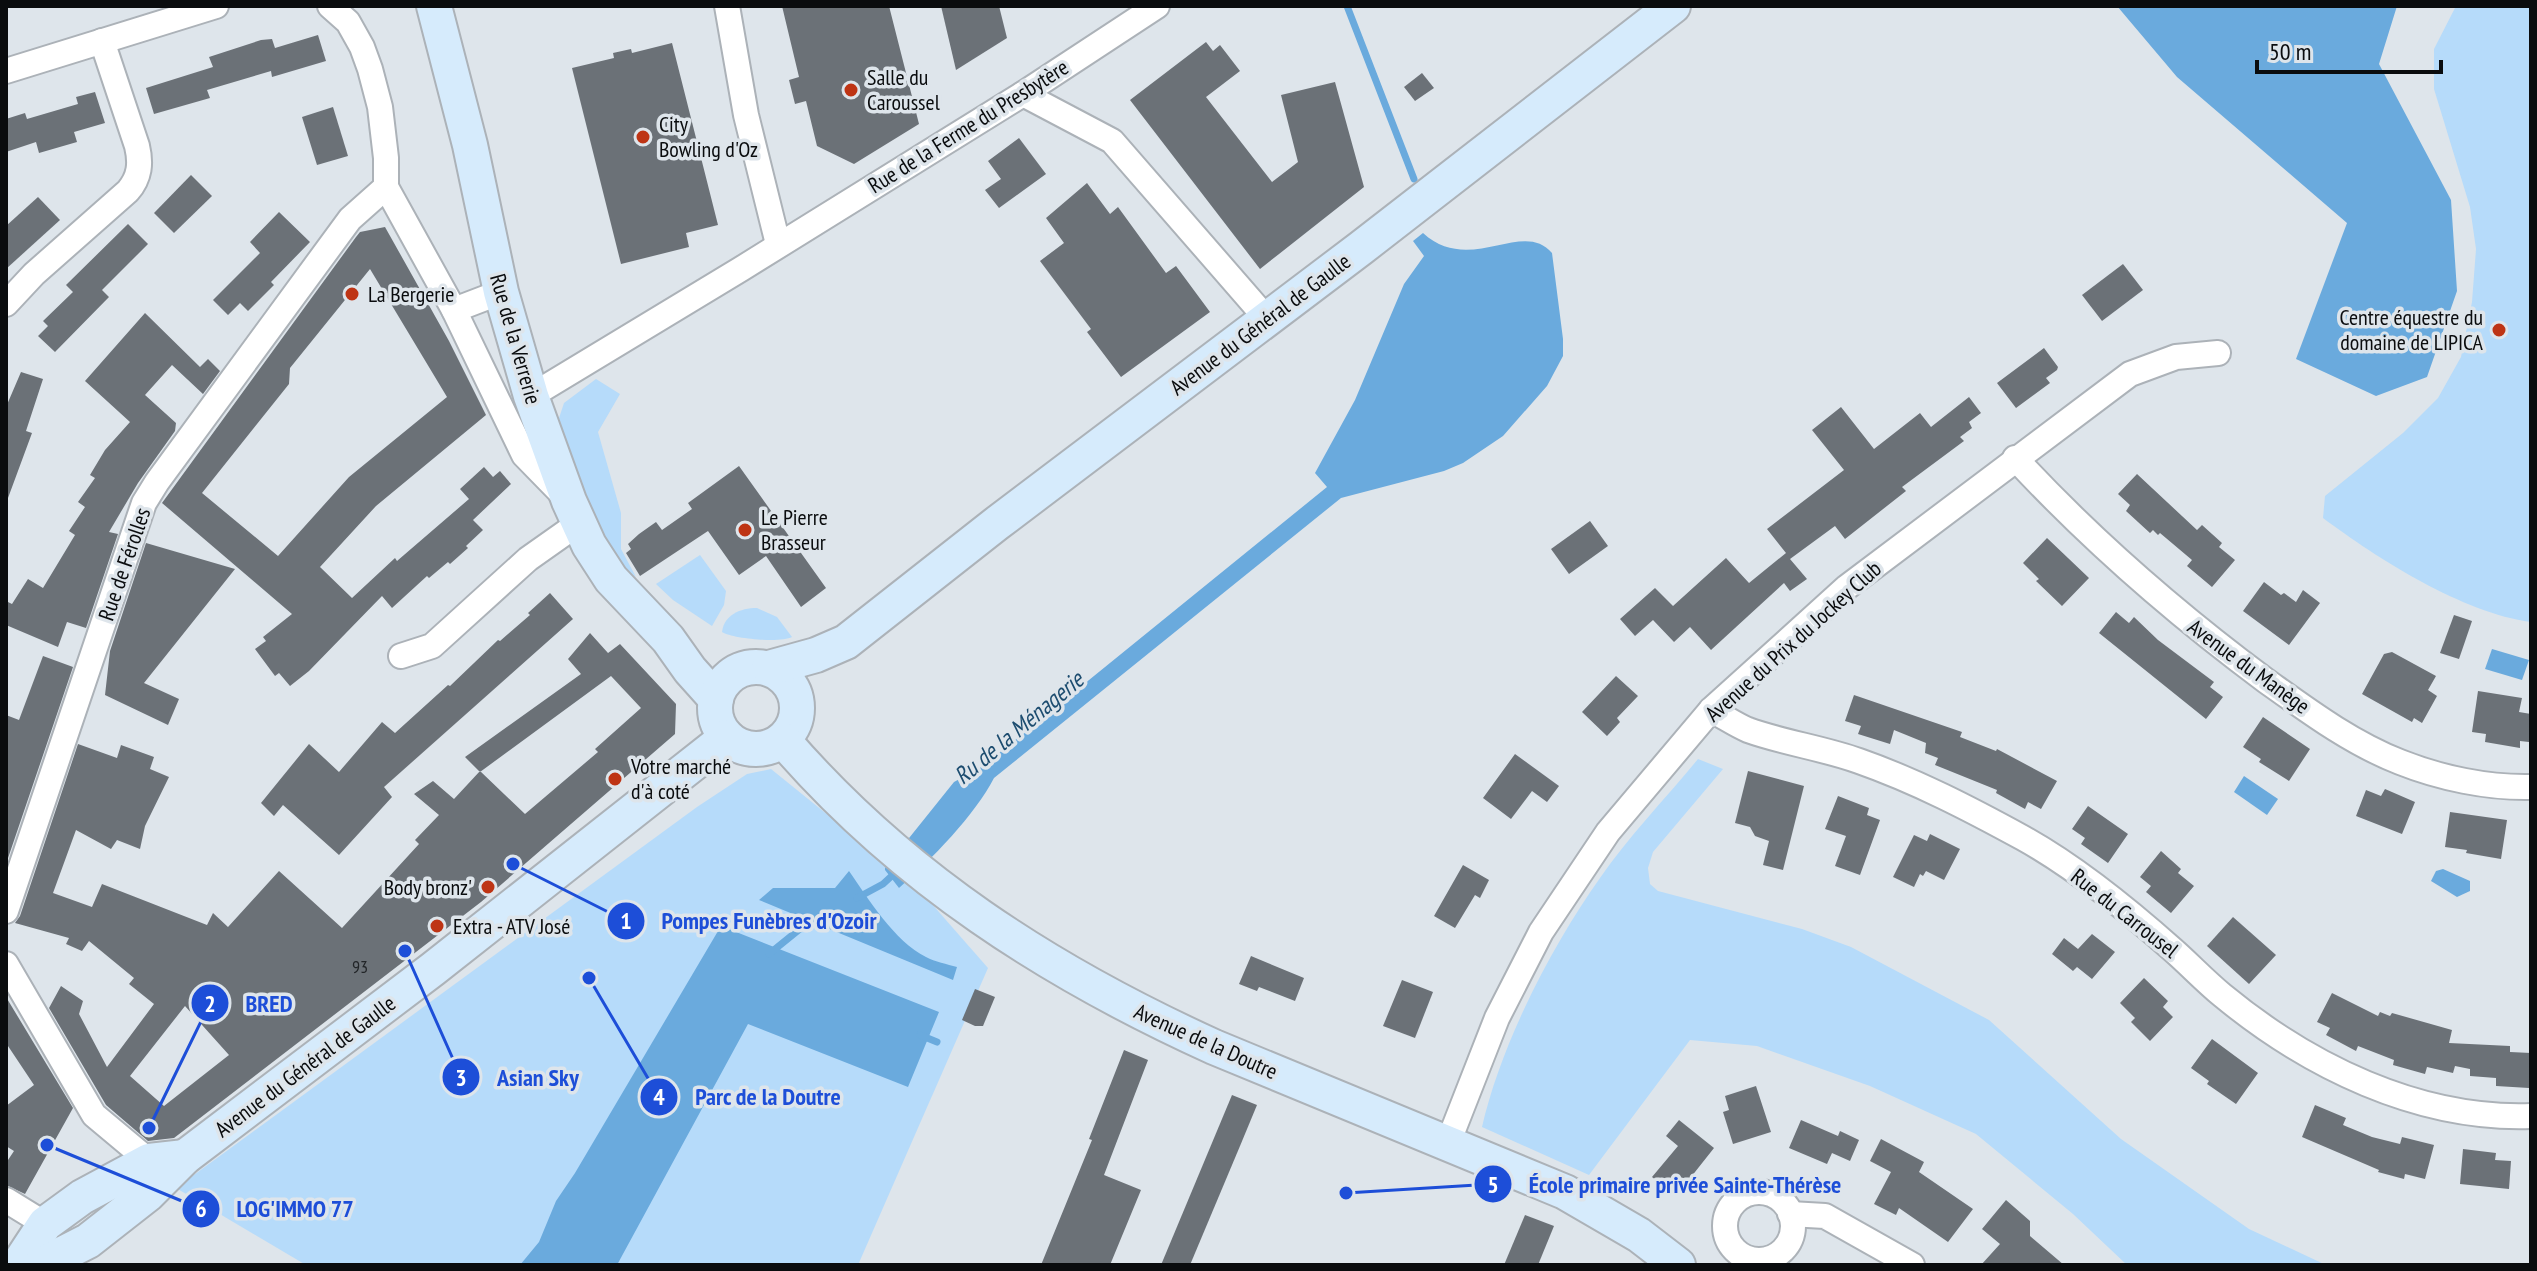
<svg xmlns="http://www.w3.org/2000/svg" width="2537" height="1271" font-family="'PT Sans Narrow',sans-serif">
<style>
.green{fill:#b6dbfa}
.water{fill:#6aaadd}
.lines{fill:none;stroke-linecap:round;stroke-linejoin:round}
.stream{stroke:#6aaadd;stroke-width:7}
.building{fill:#6b7177;fill-rule:evenodd}
.minor-casing{stroke:#acb2b8;stroke-width:28}
.secondary-casing{stroke:#acb2b8;stroke-width:38}
.minor{stroke:#fff;stroke-width:24}
.secondary{stroke:#d6ebfc;stroke-width:34}
.poi-dot{fill:#be3414;stroke:#dee5eb;stroke-width:3}
.labels{text-anchor:middle;stroke-width:7;stroke-linejoin:round;paint-order:stroke}
.number-label{font-size:18px;fill:#222528}
.poi-label{font-size:22px;fill:#0a0c0e;stroke:#dee5eb;text-anchor:start}
.street-label{font-size:22px;fill:#0a0c0e;stroke:#dee5eb}
.water-label{font-size:24px;font-style:italic;fill:#1c4c6f;stroke:#dee5eb}
.leader{fill:none;stroke:#1d4ed8;stroke-width:3}
.callout-dot{fill:#1d4ed8;stroke:#dee5eb;stroke-width:3}
.mark-label{font-size:24px;text-anchor:middle;font-weight:bold;fill:#fff}
.callout-label{font-size:24px;text-anchor:middle;font-weight:bold;fill:#1d4ed8;stroke:#dee5eb;stroke-width:7;stroke-linejoin:round;paint-order:stroke}
</style>
<rect width="100%" height="100%" fill="#dee5eb"/>
<g class="green">
<path d="M2456 6H2531V622C2463 613 2378 559 2323 518L2325 496 2403 433 2438 398 2461 357 2472 302 2476 249 2470 207 2434 89V49Z"/>
<path d="M596 379 620 394 598 432 621 513V549L636 577C604 554 570 457 559 418L564 403Z"/>
<polygon points="700,555 726,591 724,605 712,626 673,600 656,584"/>
<path d="M757 608 777 617 792 637C781 643 733 639 722 632 724 615 740 608 757 608Z"/>
<path d="M1698 759 1723 769 1653 852 1648 868 1650 884 1658 891 1802 929 1851 947 1989 1020 2121 1139 2249 1229 2326 1265H2127L2073 1214 1976 1134 1870 1086 1757 1046 1690 1040 1589 1175 1482 1127C1501 1044 1551 947 1600 878 1629 836 1666 798 1698 759Z"/>
<polygon points="771,769 917,887 988,968 858,1265 306,1265 176,1188 697,807 747,774"/>
</g>
<g class="water">
<polygon points="2117,6 2397,6 2379,64 2451,200 2457,291 2427,377 2376,396 2296,359 2347,223 2177,77"/>
<path d="M1423 233C1470 276 1523 218 1552 253L1563 339V356L1547 386 1503 436 1463 463 1444 471 1341 498 994 778C975 815 931 860 899 888L885 870V868L954 782 983 766 1327 487 1315 473 1355 400 1404 284 1424 256 1413 241Z"/>
<polygon points="2492,649 2529,660 2522,680 2485,669"/>
<polygon points="2244,776 2278,799 2267,815 2234,792"/>
<polygon points="2443,869 2470,881 2470,891 2457,897 2431,881 2436,871"/>
<path d="M849 871C867 897 895 942 926 957 935 962 947 964 957 967L953 980 759 900 773 888H835Z"/>
<polygon points="721,926 939,1012 908,1087 748,1024 617,1265 520,1265 539,1242 556,1201 575,1173"/>
</g>
<g class="lines">
<g class="stream">
<polyline points="1347,6 1414,179"/>
<polyline points="857,898 883,884 896,872"/>
<polyline points="769,954 806,924 817,918"/>
<polyline points="920,1035 937,1042"/>
</g>
</g>
<g class="building">
<polygon points="782,6 889,6 919,124 854,164 817,146 806,101 795,104 789,80 799,77"/>
<polygon points="941,6 999,6 1007,38 956,70"/>
<polygon points="318,35 326,61 272,77 271,71 207,90 210,98 154,114 146,88 213,67 209,57 261,40 272,39 275,48"/>
<polygon points="1206,42 1213,51 1220,45 1240,71 1206,97 1272,182 1298,162 1281,95 1335,82 1364,187 1260,269 1130,100"/>
<polygon points="672,43 718,225 686,233 689,247 621,264 572,68 614,58 613,53 631,49 632,53"/>
<polygon points="1422,73 1434,88 1415,101 1404,87"/>
<polygon points="95,92 105,123 74,132 77,142 39,153 36,142 6,152 6,119 25,113 27,119 78,104 76,97"/>
<polygon points="333,107 348,156 317,165 302,117"/>
<polygon points="1019,138 1046,174 999,208 985,190 1001,179 988,161"/>
<polygon points="191,175 212,196 174,233 154,213"/>
<polygon points="1087,183 1110,214 1118,207 1166,273 1176,266 1210,312 1121,377 1087,332 1091,329 1040,261 1064,243 1046,218"/>
<polygon points="38,197 60,220 6,269 6,226"/>
<polygon points="279,212 310,242 271,282 274,285 248,311 240,303 228,315 213,300 260,253 250,242"/>
<polygon points="128,224 148,244 102,290 109,297 55,352 38,336 48,326 43,321 73,292 66,285"/>
<path d="M385 227 449 341 486 415 376 506 320 567 352 598 395 558 397 561 469 499 460 489 484 467 493 477 500 471 511 484 473 520 483 530 466 546 468 548 450 564 448 562 429 578 427 576 392 608 382 596 309 671 290 686 279 673 275 676 255 649 266 641 263 637 292 614 162 503 356 237 360 232ZM370 269 447 397 349 477 278 556 202 493 289 384 290 368Z"/>
<polygon points="2123,264 2143,290 2102,321 2082,295"/>
<polygon points="145,313 200,367 208,359 220,371 203,394 172,365 145,395 176,423 175,431 138,483 109,532 118,534 86,628 67,622 58,647 6,625 6,601 12,604 28,579 43,588 75,535 69,531 85,507 78,502 95,478 90,475 105,450 130,422 85,381"/>
<polygon points="2044,348 2058,367 2057,370 2046,378 2050,383 2016,408 1997,383"/>
<polygon points="21,372 43,379 26,431 32,433 8,498 6,407"/>
<polygon points="1969,397 1981,413 1969,422 1972,428 1960,437 1964,441 1902,487 1906,491 1845,539 1835,526 1790,559 1807,579 1790,591 1784,583 1711,650 1690,627 1674,642 1653,620 1635,636 1620,619 1655,588 1673,606 1726,558 1749,583 1786,553 1767,529 1844,470 1812,430 1841,407 1874,449 1920,413 1931,427"/>
<polygon points="739,466 826,588 801,607 766,556 739,575 708,531 640,576 626,553 631,549 628,544 639,534 656,522 662,530 692,509 688,503"/>
<polygon points="2137,474 2197,530 2202,525 2222,543 2219,547 2235,560 2212,587 2187,566 2192,560 2160,533 2158,535 2153,530 2150,533 2126,511 2130,505 2118,494"/>
<polygon points="1590,521 1608,546 1569,574 1551,549"/>
<polygon points="2047,538 2089,578 2062,606 2036,581 2039,579 2023,563"/>
<polygon points="146,543 235,569 144,683 179,699 168,725 105,695 110,651"/>
<polygon points="2264,582 2281,595 2284,593 2296,602 2303,590 2320,603 2289,645 2243,611"/>
<polygon points="550,593 573,619 384,787 392,797 339,855 283,805 274,816 261,803 309,744 339,772 382,722 395,733 448,685 450,686 498,640 500,641 530,615 528,613"/>
<polygon points="2116,612 2129,623 2134,617 2158,640 2214,682 2210,687 2223,697 2206,719 2099,633"/>
<polygon points="2454,615 2472,621 2459,659 2440,653"/>
<path d="M590 633 608 653 620 644 676 704 675 734 481 902 174 1138 148 1141 106 1105 49 1008 61 986 83 1001 79 1014 107 1067 154 1004 129 984 134 978 89 941 82 951 66 944 69 938 15 923 20 916 78 744 117 758 121 745 154 757 150 769 169 777 145 826 140 849 117 840 111 849 76 830 53 893 92 907 102 884 207 925 213 913 228 927 279 871 342 928 419 844 415 840 439 815 414 794 433 781 454 799 480 771 525 814 598 752 595 749 641 708 611 676 480 772 465 757 581 674 568 659ZM185 1006 229 1055 164 1106 130 1076Z"/>
<polygon points="2392,652 2436,676 2428,690 2437,696 2422,723 2414,718 2412,722 2362,694 2384,654"/>
<polygon points="43,656 73,667 6,864 6,715 19,720"/>
<polygon points="1616,676 1638,696 1617,718 1620,722 1607,736 1582,712"/>
<polygon points="2478,691 2522,698 2519,712 2531,714 2529,742 2520,741 2520,748 2485,742 2486,734 2472,732"/>
<polygon points="1854,695 1962,732 1960,737 1996,751 1997,749 2057,781 2041,809 2028,802 2025,809 1996,793 1997,790 1935,765 1938,758 1925,753 1926,743 1894,730 1890,744 1858,734 1861,726 1845,721"/>
<polygon points="2263,717 2310,749 2289,781 2259,762 2261,759 2243,747"/>
<polygon points="1515,754 1559,786 1547,802 1532,791 1511,819 1483,798"/>
<polygon points="1748,771 1804,786 1783,870 1763,865 1769,841 1755,836 1750,827 1735,823"/>
<polygon points="2385,789 2415,802 2402,834 2356,816 2366,790 2381,796"/>
<polygon points="1838,796 1869,808 1867,815 1880,820 1860,875 1835,866 1846,836 1825,829"/>
<polygon points="2088,806 2128,834 2108,863 2081,844 2085,838 2072,829"/>
<polygon points="2450,812 2507,820 2501,859 2466,853 2467,850 2445,847"/>
<polygon points="1930,834 1960,849 1944,880 1926,871 1923,876 1920,874 1914,887 1893,877 1914,835 1927,841"/>
<polygon points="2161,851 2181,869 2178,873 2194,886 2171,913 2146,892 2151,886 2140,877"/>
<polygon points="1463,865 1489,880 1480,898 1475,895 1455,928 1434,916"/>
<polygon points="2233,917 2276,955 2249,984 2207,946"/>
<polygon points="2092,934 2115,952 2092,979 2077,967 2073,971 2052,954 2064,938 2078,949"/>
<polygon points="1251,956 1304,978 1295,1001 1259,987 1257,991 1239,984"/>
<polygon points="2144,978 2168,1001 2163,1007 2173,1017 2150,1041 2131,1022 2135,1018 2120,1003"/>
<polygon points="1402,980 1433,992 1415,1038 1383,1026"/>
<polygon points="975,989 995,997 983,1026 975,1026 962,1020"/>
<polygon points="2332,993 2378,1016 2380,1012 2390,1016 2392,1013 2452,1030 2449,1043 2510,1046 2510,1052 2531,1053 2529,1088 2496,1086 2496,1078 2470,1076 2470,1069 2455,1066 2453,1073 2427,1067 2425,1074 2393,1065 2394,1060 2358,1046 2356,1051 2326,1035 2330,1028 2317,1022"/>
<polygon points="6,997 73,1108 25,1194 6,1185 6,1163 14,1151 6,1146 6,1106 34,1085 6,1043"/>
<polygon points="2212,1039 2258,1073 2236,1104 2207,1084 2209,1081 2191,1068"/>
<polygon points="1124,1050 1148,1060 1104,1175 1141,1190 1110,1265 1041,1265 1092,1140 1089,1139"/>
<polygon points="1756,1086 1771,1132 1733,1144 1723,1112 1729,1110 1725,1096"/>
<polygon points="1232,1095 1257,1105 1240,1146 1190,1265 1161,1265"/>
<polygon points="2315,1105 2346,1118 2343,1125 2372,1137 2400,1144 2402,1137 2434,1145 2425,1179 2405,1174 2404,1179 2378,1172 2379,1170 2302,1137"/>
<polygon points="1679,1120 1714,1148 1676,1196 1652,1177 1678,1146 1666,1136"/>
<polygon points="1801,1120 1838,1136 1840,1131 1859,1140 1850,1161 1832,1153 1827,1164 1789,1148"/>
<polygon points="1881,1139 1924,1162 1919,1172 1973,1209 1948,1242 1899,1208 1896,1215 1874,1204 1891,1172 1870,1161"/>
<polygon points="2463,1149 2496,1153 2495,1160 2511,1161 2509,1189 2460,1184"/>
<polygon points="2006,1200 2030,1221 2030,1236 2064,1265 1981,1265 2000,1244 1982,1229"/>
<polygon points="1525,1215 1554,1226 1538,1265 1504,1265"/>
</g>
<g class="lines">
<g class="minor-casing">
<g id="minor">
<polyline points="330,6 348,22 362,47 370,69 380,107 386,158 386,187 454,310 524,455 563,495"/>
<polyline points="727,6 746,115 778,244"/>
<polyline points="6,71 216,6"/>
<polyline points="1023,94 1112,141 1267,319"/>
<path d="M6 304 34 274 128 191C140 177 141 163 137 146L102 41"/>
<polyline points="454,310 501,292"/>
<polyline points="531,396 741,269 1023,94 1157,6"/>
<path d="M2015 458C2091 540 2175 613 2265 680 2307 710 2351 743 2400 762 2440 778 2488 788 2531 787"/>
<polyline points="401,656 432,646 528,559 579,523"/>
<path d="M1711 710C1723 716 1736 725 1748 730 1784 743 1823 748 1859 761 1916 781 1970 809 2023 838 2077 868 2127 909 2173 950 2190 965 2205 981 2222 995 2308 1066 2418 1120 2531 1116"/>
<polyline points="6,911 144,503 157,482 350,219 386,187"/>
<polyline points="6,964 94,1115 149,1161"/>
<polyline points="1448,1143 1497,1018 1541,932 1608,832 1711,710 1847,587 2130,374 2176,357 2218,353"/>
<circle cx="1759" cy="1226" r="34"/>
<polyline points="6,1200 45,1224"/>
<polyline points="1790,1214 1825,1216 1912,1265"/>
</g>
</g>
<g class="secondary-casing">
<g id="secondary">
<polyline points="434,6 470,145 501,292 531,396 569,501 589,545 611,579 668,639 690,670 716,699"/>
<circle cx="756" cy="708" r="41"/>
<polyline points="769,668 816,655 846,642 996,524 1361,248 1673,6"/>
<path d="M783 740C902 878 1049 972 1214 1047L1565 1192 1639 1235 1678 1265"/>
<polyline points="18,1265 45,1224 82,1197 149,1161 185,1157"/>
<polyline points="41,1265 88,1241 148,1194 185,1157 433,969 727,737"/>
</g>
</g>
<use href="#minor" class="minor"/>
<use href="#secondary" class="secondary"/>
</g>
<g class="poi-dot">
<circle cx="851" cy="90" r="8"/>
<circle cx="643" cy="137" r="8"/>
<circle cx="352" cy="294" r="8"/>
<circle cx="2499" cy="330" r="8"/>
<circle cx="745" cy="530" r="8"/>
<circle cx="615" cy="779" r="8"/>
<circle cx="488" cy="887" r="8"/>
<circle cx="437" cy="926" r="8"/>
</g>
<g class="labels">
<g class="number-label">
<text x="360" y="973">93</text>
</g>
<g class="poi-label">
<text x="867" y="85">Salle du<tspan x="867" dy="25">Caroussel</tspan></text>
<text x="659" y="132">City<tspan x="659" dy="25">Bowling d'Oz</tspan></text>
<text x="368" y="302">La Bergerie</text>
<text x="2483" y="325" text-anchor="end">Centre équestre du<tspan x="2483" dy="25">domaine de LIPICA</tspan></text>
<text x="761" y="525">Le Pierre<tspan x="761" dy="25">Brasseur</tspan></text>
<text x="631" y="774">Votre marché<tspan x="631" dy="25">d'à coté</tspan></text>
<text x="472" y="895" text-anchor="end">Body bronz'</text>
<text x="453" y="934">Extra - ATV José</text>
</g>
<g class="street-label">
<text transform="translate(968 126) rotate(-32)" y="8">Rue de la Ferme du Presbytère</text>
<text transform="translate(1260 324) rotate(-37)" y="8">Avenue du Général de Gaulle</text>
<text transform="translate(516 339) rotate(74)" y="8">Rue de la Verrerie</text>
<text transform="translate(124 564) rotate(-71)" y="8">Rue de Férolles</text>
<text transform="translate(1793 641) rotate(-42)" y="8">Avenue du Prix du Jockey Club</text>
<text transform="translate(2249 666) rotate(36)" y="8">Avenue du Manège</text>
<text transform="translate(2125 913) rotate(38)" y="8">Rue du Carrousel</text>
<text transform="translate(1206 1041) rotate(24)" y="8">Avenue de la Doutre</text>
<text transform="translate(305 1066) rotate(-37)" y="8">Avenue du Général de Gaulle</text>
</g>
<g class="water-label">
<text transform="translate(1019 728) rotate(-40)" y="8">Ru de la Ménagerie</text>
</g>
</g>
<path class="leader" d="M513 864L626 921M149 1128L210 1003M405 951L461 1077M589 978L659 1097M1346 1193L1493 1184M47 1145L201 1209"/>
<g class="callout-dot">
<circle cx="513" cy="864" r="8"/>
<circle cx="149" cy="1128" r="8"/>
<circle cx="405" cy="951" r="8"/>
<circle cx="589" cy="978" r="8"/>
<circle cx="1346" cy="1193" r="8"/>
<circle cx="47" cy="1145" r="8"/>
<circle cx="626" cy="921" r="20"/>
<circle cx="210" cy="1003" r="20"/>
<circle cx="461" cy="1077" r="20"/>
<circle cx="659" cy="1097" r="20"/>
<circle cx="1493" cy="1184" r="20"/>
<circle cx="201" cy="1209" r="20"/>
</g>
<g class="mark-label">
<text x="626" y="929">1</text>
<text x="210" y="1012">2</text>
<text x="461" y="1086">3</text>
<text x="659" y="1105">4</text>
<text x="1493" y="1193">5</text>
<text x="201" y="1217">6</text>
</g>
<g class="callout-label">
<text x="769" y="929">Pompes Funèbres d'Ozoir</text>
<text x="269" y="1012">BRED</text>
<text x="538" y="1086">Asian Sky</text>
<text x="768" y="1105">Parc de la Doutre</text>
<text x="1685" y="1193">École primaire privée Sainte-Thérèse</text>
<text x="295" y="1217">LOG'IMMO 77</text>
</g>
<rect width="2537" height="1271" fill="none" stroke="#0a0c0e" stroke-width="16"/>
<path d="M2257 60v12h184v-12" fill="none" stroke="#0a0c0e" stroke-width="4"/>
<text x="2269" y="60" font-size="24" fill="#0a0c0e" stroke="#dee5eb" stroke-width="6" paint-order="stroke">50 m</text>
</svg>
